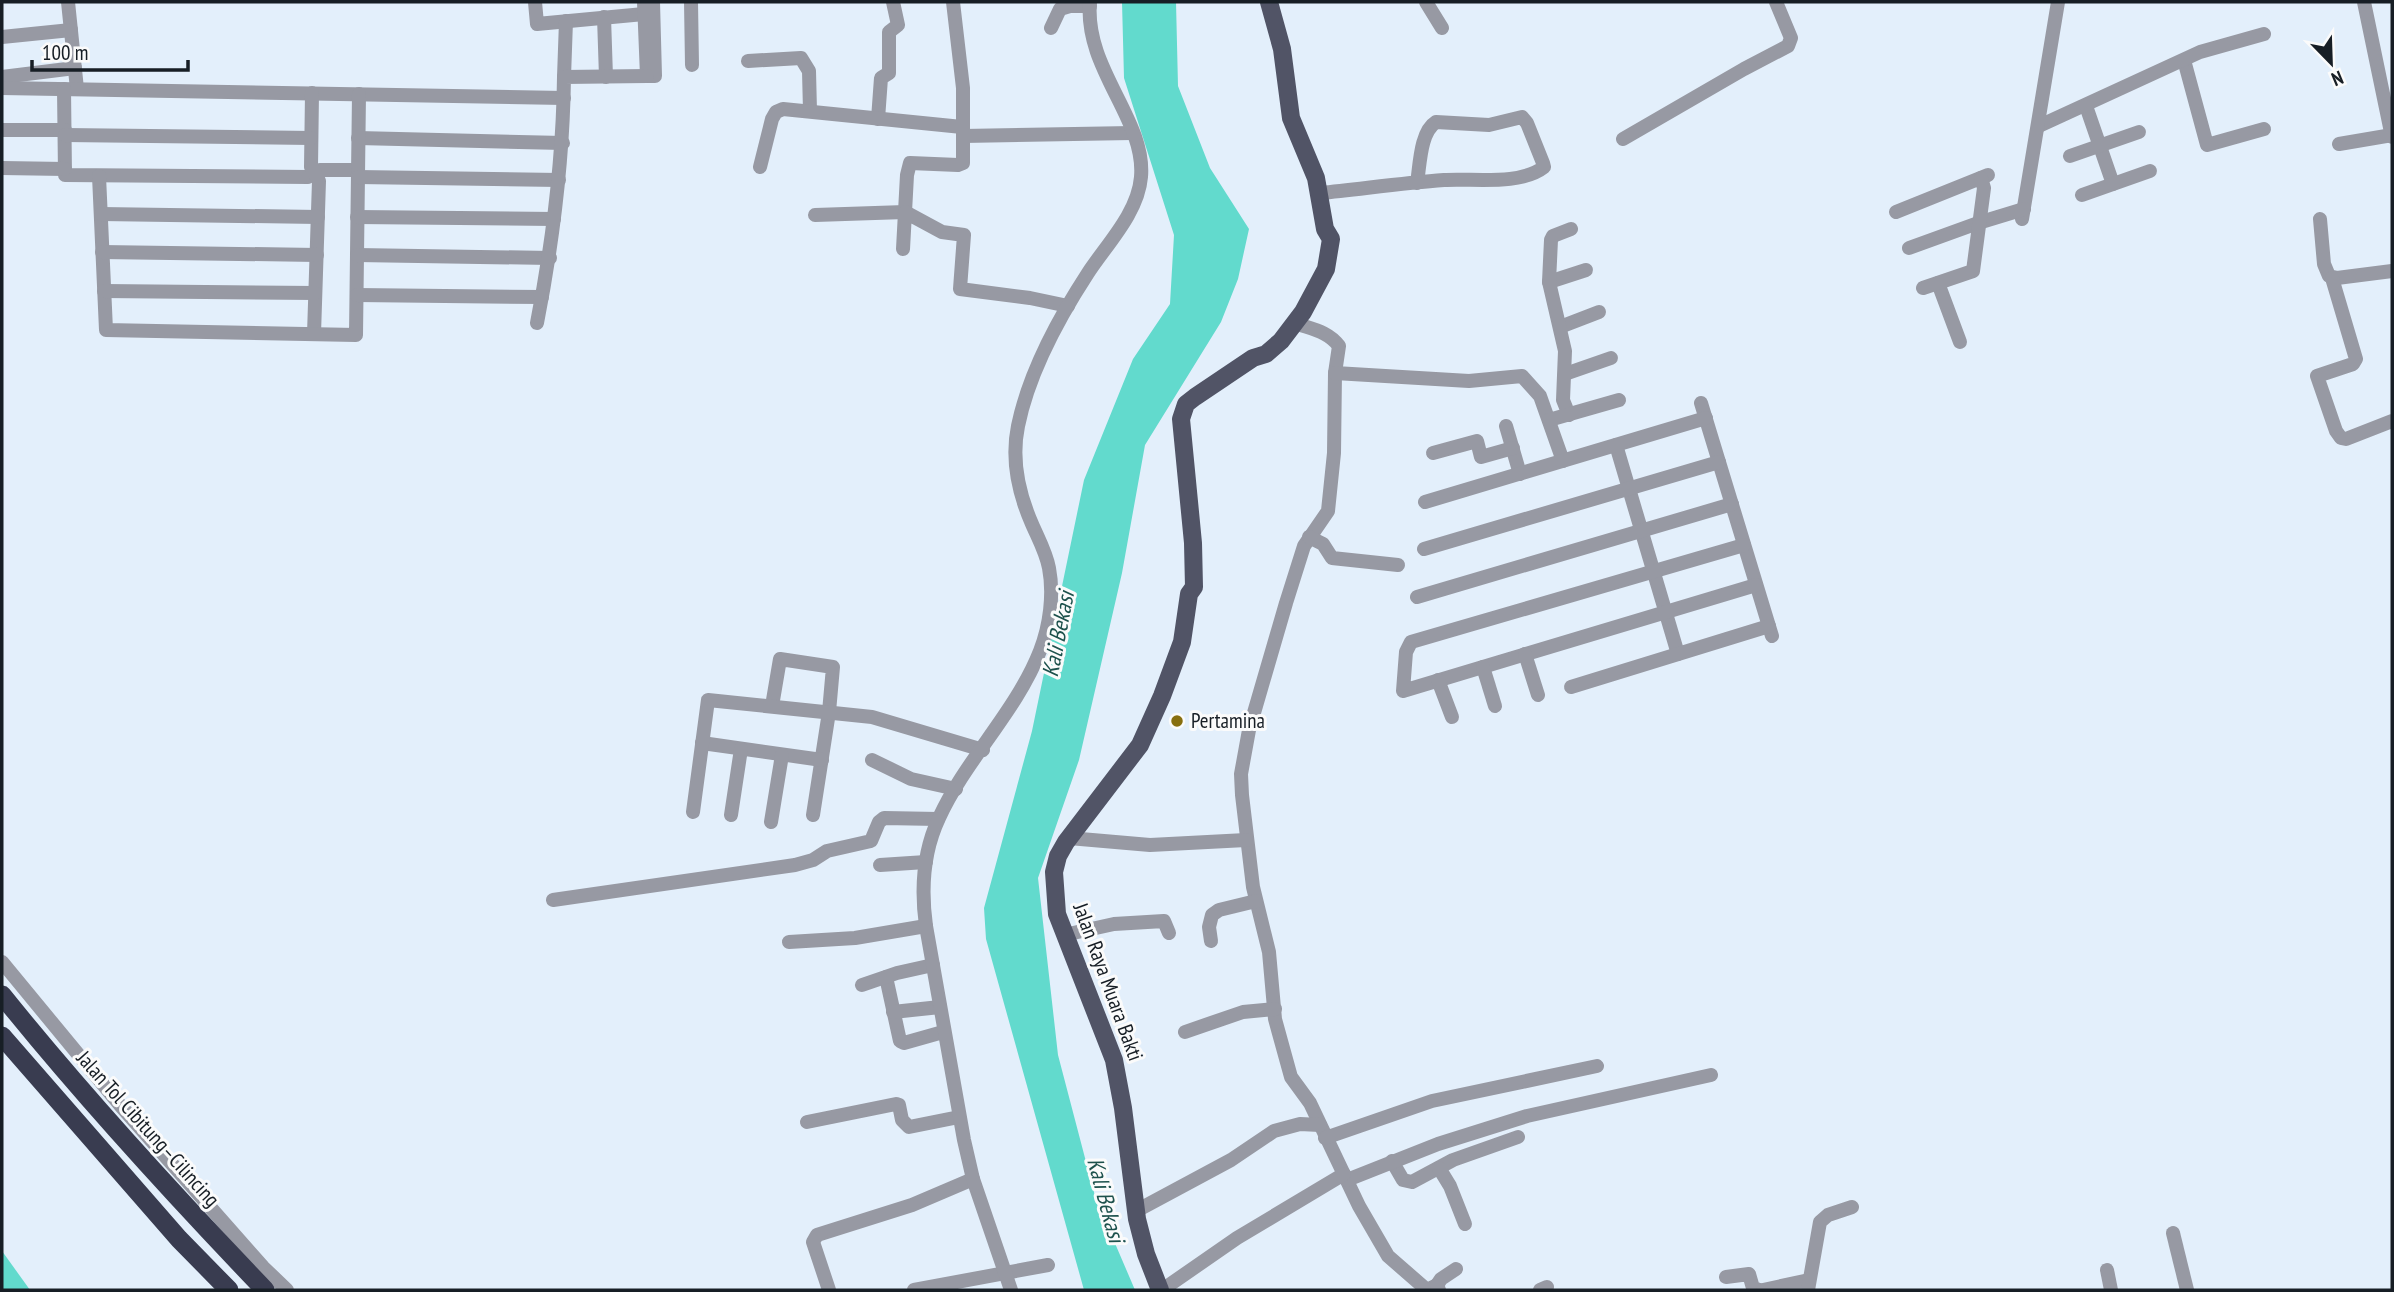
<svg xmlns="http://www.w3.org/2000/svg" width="2394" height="1292" font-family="'PT Sans Narrow',sans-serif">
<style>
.water{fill:#62dacd}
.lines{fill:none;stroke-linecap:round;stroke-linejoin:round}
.minor{stroke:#9799a3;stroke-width:14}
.major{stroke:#515466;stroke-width:18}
.highway{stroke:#393c50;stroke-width:19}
.poi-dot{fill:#876f0f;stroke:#fbfbfb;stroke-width:2.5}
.labels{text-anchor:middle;stroke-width:6;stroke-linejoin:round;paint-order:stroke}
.poi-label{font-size:21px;fill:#171e25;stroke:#fbfbfb;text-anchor:start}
.street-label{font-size:21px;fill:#171e25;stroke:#fbfbfb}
.water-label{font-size:23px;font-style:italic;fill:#1d514c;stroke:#fbfbfb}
</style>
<rect width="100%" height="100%" fill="#e3effb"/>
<g class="water">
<polygon points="1122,2 1176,2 1178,86 1210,168 1249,229 1238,279 1221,322 1145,445 1122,573 1079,760 1038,878 1058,1055 1101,1219 1111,1234 1135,1290 1084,1290 986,939 984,908 1032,731 1084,480 1133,359 1170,304 1174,235 1124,78"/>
<polygon points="2,1251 30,1290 2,1290"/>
</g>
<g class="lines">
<g class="minor">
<polyline points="68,2 77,89"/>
<polyline points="535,2 537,24 644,14"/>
<polyline points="644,2 647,76 655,76 653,2"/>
<polyline points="691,2 692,65"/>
<polyline points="1426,2 1442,28"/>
<polyline points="2364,2 2392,137"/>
<polyline points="604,17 606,77"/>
<polyline points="1051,28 1060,9 1070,6 1090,6"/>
<polyline points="2,37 71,30"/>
<polyline points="2184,60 2207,145 2264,129"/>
<polyline points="748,61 801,58 809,71 810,111"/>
<polyline points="2,77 75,68"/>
<polyline points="564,77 566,21"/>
<polyline points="2,88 564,98"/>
<polyline points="64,89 65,175 308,177 320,170 358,170"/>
<polyline points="312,93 311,167 319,181 314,334"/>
<polyline points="2086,106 2113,184"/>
<polyline points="878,119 881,78 889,73 889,32 898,25 893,2"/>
<polyline points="2039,126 2200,52 2264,34"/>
<polyline points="2,130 65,130"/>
<polyline points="65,135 311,138"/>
<polyline points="963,136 1132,133"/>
<polyline points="358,138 563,143"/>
<polyline points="1623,139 1744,69 1788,46 1791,38 1776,2"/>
<polyline points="2339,144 2392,135"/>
<polyline points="2070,156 2139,132"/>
<polyline points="760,167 772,119 776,112 783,109 962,127"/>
<polyline points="2,168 65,169"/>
<polyline points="99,176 106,330 356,335 359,94"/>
<polyline points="358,177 559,180"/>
<path d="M1320 193C1361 189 1402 183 1444 180 1472 178 1520 186 1544 167L1543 163 1527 123 1522 117 1489 125 1436 122C1420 132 1420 165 1417 183"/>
<polyline points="2082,195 2150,171"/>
<polyline points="1896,212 1988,175"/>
<polyline points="101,214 318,217"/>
<polyline points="815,215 905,212 907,175 910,163 958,165 963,163 963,88 953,2"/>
<polyline points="357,217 554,219"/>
<polyline points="2022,219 2058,2"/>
<polyline points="2320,219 2324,264 2329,276 2337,278 2392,271"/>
<polyline points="1909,248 1978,223 2024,209"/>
<polyline points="903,249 905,212 942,232 964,235 960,289 1030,298 1068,306"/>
<polyline points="102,252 317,255"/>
<polyline points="357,255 550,258"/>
<polyline points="2332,278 2356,359 2353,364 2317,376 2336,431 2341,438 2346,439 2392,421"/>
<polyline points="1549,282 1586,270"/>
<polyline points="1938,283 1960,342"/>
<polyline points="1923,288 1973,271 1984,188 1981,178"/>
<polyline points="104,291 315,293"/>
<polyline points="357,295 542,297"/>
<path d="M537 323C553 241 563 160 564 77L647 76"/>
<path d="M1295 323C1311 329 1328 331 1339 346L1335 373 1334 453 1328 511 1304 546 1286 603 1249 730 1241 774 1242 795 1253 887 1269 952 1275 1019 1291 1077 1310 1103 1359 1206 1388 1256 1427 1290 1437 1285"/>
<polyline points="1560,327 1599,312"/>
<polyline points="1335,373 1469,381 1522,376 1540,396 1563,461"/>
<polyline points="1565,374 1611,358"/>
<polyline points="1701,403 1772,636"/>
<polyline points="1569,415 1563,400 1565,351 1549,282 1551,240 1553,236 1571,229"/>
<polyline points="1549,420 1619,400"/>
<polyline points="1506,426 1520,474"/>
<polyline points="1616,445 1678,654"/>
<polyline points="1433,453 1477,441 1481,457 1513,448"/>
<polyline points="1425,502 1706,418"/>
<polyline points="1309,537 1323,544 1332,558 1398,565"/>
<polyline points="1744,545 1411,642 1406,652 1403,691 1756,585"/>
<polyline points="1424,549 1719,462"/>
<polyline points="1417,597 1732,504"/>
<polyline points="1525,654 1538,695"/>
<polyline points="1483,667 1495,706"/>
<polyline points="1438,680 1452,717"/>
<polyline points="1571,687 1769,626"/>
<polyline points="772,706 780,659 833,667 829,712 813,815"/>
<polyline points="702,743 822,760"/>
<polyline points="872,760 911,779 956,789"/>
<polyline points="693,812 708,700 872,717 983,750"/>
<polyline points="731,815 741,749"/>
<polyline points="771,822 782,755"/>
<polyline points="1069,838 1150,845 1246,840"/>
<polyline points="880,865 926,862"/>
<polyline points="553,900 795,865 813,860 827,851 871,841 879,822 884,818 938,819"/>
<polyline points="1064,935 1114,924 1164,921 1169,933"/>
<polyline points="1211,941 1209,927 1212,915 1219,910 1256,901"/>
<polyline points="789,942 855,938 926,926"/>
<polyline points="2,962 120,1105 263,1267 287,1290"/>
<polyline points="886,977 900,1041 904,1043 943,1032"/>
<polyline points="862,985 897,973 933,965"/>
<polyline points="893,1012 940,1007"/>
<polyline points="1185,1032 1243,1012 1275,1009"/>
<polyline points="807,1122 896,1104 899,1105 902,1120 909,1127 959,1117"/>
<polyline points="1325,1138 1432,1101 1597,1066"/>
<polyline points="1392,1161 1403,1180 1412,1182 1453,1160 1518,1137"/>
<polyline points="1439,1168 1450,1186 1465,1224"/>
<polyline points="1347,1180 1438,1144 1527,1116 1711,1075"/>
<polyline points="1136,1211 1231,1160 1274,1131 1300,1124 1320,1125"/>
<polyline points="2173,1233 2187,1290"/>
<polyline points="2107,1270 2111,1290"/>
<polyline points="1726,1277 1749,1274 1753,1288 1759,1290"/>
<polyline points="829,1290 813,1242 817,1235 912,1205 973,1179"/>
<polyline points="914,1290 1048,1265"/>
<path d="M1011 1290 973 1179 964 1140 926 926C921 890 923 852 939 818 966 759 1016 712 1040 651 1050 626 1054 594 1049 568 1046 552 1038 538 1032 524 1018 492 1011 460 1018 426 1029 372 1058 319 1088 273 1107 244 1138 213 1141 177 1146 119 1084 69 1090 2"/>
<polyline points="1162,1290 1237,1238 1344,1174"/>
<polyline points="1439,1290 1437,1285 1441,1279 1456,1269"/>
<polyline points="1540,1290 1547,1287"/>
<polyline points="1763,1290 1809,1280"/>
<polyline points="1808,1290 1820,1222 1828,1215 1852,1207"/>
</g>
<polyline class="major" points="1160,1290 1146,1254 1137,1219 1123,1108 1114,1060 1057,914 1054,872 1058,856 1066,842 1140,745 1162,696 1182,642 1189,594 1194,587 1193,543 1181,419 1186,404 1195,397 1253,358 1266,354 1281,341 1303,312 1326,269 1331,239 1325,229 1316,178 1291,118 1282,49 1269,2"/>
<g class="highway">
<path d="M2 995C84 1097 174 1195 265 1290"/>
<polyline points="2,1036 179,1239 229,1290"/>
</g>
</g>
<circle class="poi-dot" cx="1177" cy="721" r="7"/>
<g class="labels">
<g class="poi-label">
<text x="1191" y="728">Pertamina</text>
</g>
<g class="street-label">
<text transform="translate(1108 982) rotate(70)" y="7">Jalan Raya Muara Bakti</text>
<text transform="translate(148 1129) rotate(48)" y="7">Jalan Tol Cibitung–Cilincing</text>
</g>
<g class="water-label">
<text transform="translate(1058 634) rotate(-79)" y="8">Kali Bekasi</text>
<text transform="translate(1106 1200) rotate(75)" y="8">Kali Bekasi</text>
</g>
</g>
<rect width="2394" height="1292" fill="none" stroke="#171e25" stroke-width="7"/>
<g transform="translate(2331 63) rotate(157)" stroke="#fbfbfb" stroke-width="5" paint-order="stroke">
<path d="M0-5L12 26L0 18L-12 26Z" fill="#171e25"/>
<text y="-10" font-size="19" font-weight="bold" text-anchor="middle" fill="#171e25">N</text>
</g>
<path d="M32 60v10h156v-10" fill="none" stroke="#171e25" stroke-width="3.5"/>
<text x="42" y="60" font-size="21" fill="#171e25" stroke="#fbfbfb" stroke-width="5" paint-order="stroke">100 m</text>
</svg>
